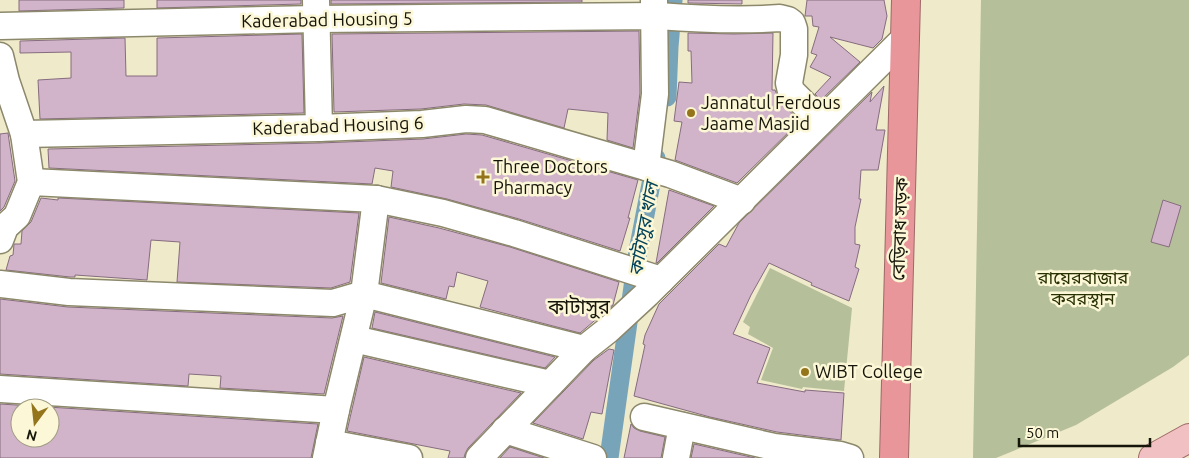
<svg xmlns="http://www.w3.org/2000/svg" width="1189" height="458" font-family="Ubuntu,'Noto Sans Bengali',sans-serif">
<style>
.green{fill:#b5bf99}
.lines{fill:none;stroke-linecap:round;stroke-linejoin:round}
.canal{stroke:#78a4b9;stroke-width:19}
.building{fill:#d1b4c9;stroke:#866c7f;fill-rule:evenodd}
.minor-casing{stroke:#8c886b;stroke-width:29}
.major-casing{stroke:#9e6967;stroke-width:30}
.highway-casing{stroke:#9e6967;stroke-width:30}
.minor{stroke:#fff;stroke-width:26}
.major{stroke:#f1c0c2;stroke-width:28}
.highway{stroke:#e8969a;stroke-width:28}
.poi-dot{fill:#94751c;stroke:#fcf7d7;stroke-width:2}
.labels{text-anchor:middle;stroke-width:5;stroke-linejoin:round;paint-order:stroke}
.street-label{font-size:18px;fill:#161509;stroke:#fcf7d7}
.poi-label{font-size:18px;fill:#161509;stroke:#fcf7d7;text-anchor:start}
.park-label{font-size:18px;fill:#283101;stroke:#fcf7d7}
.water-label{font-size:19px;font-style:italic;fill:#024359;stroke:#fcf7d7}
.quarter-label{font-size:20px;fill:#161509;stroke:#fcf7d7}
</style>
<rect width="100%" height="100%" fill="#efeaca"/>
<g class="green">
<polygon points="981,0 1189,0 1189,355 1173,367 1076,425 996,458 973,458"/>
<polygon points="770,268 852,308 844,391 803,387 802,389 761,380 773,348 748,334 750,327 743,322"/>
</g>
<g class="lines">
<g class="canal">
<polyline points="667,97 669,47 673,0"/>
<polyline points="609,458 638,251 656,158"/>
</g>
</g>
<g class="building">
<polygon points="19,0 124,0 124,8 19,11"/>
<polygon points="157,0 301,0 301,4 157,8"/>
<polygon points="331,0 582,0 582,2 331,4"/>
<polygon points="688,0 742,0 742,4 688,3"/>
<polygon points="807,0 884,0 887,16 882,39 873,48 830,37 860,62 821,100 815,94 831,77 810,67 817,55 811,53 819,27 813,26 812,16 805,16"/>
<polygon points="639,31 640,93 633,148 607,140 608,113 568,109 564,128 486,105 464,104 421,109 334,112 332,34"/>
<polygon points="688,33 734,34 773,33 772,90 775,90 780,102 800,121 737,183 675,160 682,122 674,121 679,82 692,83 691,51 688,51"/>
<polygon points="302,34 304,113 40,119 38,80 71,78 71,52 20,53 20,41 125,38 126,76 157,76 157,38"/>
<polygon points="884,86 876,130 885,130 878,170 861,170 859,199 861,199 855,227 855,244 860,245 855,267 859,269 849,301 811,285 812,283 769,263 751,295 733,334 770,348 757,383 805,392 805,390 844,393 841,440 777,432 710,417 634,396 645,345 643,344 645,335 659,304 719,244 726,247 739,223 872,92 870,102"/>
<polygon points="8,133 15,181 4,207 0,211 0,134"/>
<polygon points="466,134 482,135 638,180 628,218 630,218 620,251 519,219 447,199 391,187 393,171 375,168 372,184 49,168 48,149 319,143 423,139"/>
<polygon points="669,190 714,206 657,263 656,263"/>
<polygon points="41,198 58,200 58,198 359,213 350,282 331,288 177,282 180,242 151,240 147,280 75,275 75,277 70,277 6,270 10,256 13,255 14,244 21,244 22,231 31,222"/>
<polygon points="1163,200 1181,206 1169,247 1151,242"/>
<polygon points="389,217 439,228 510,247 619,282 613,305 580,333 480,307 488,281 457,272 454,287 449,286 446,299 381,283"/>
<polygon points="0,299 68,307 332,318 343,316 324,394 220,388 221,376 189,374 188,386 0,374"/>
<polygon points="375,312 555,357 545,368 372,328"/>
<polygon points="609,349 614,350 602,414 591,412 583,439 533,423 594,360"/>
<polygon points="364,357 521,393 468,448 465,454 464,458 448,458 450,451 347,431"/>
<path d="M0 404 318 424 311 458H0ZM20 408H50V438H20Z"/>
<polygon points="631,424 634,428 640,431 665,437 661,458 624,458"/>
<polygon points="694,444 755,458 691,458"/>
<polygon points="510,447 544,458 500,458"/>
</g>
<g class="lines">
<g class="minor-casing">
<g id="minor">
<polyline points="316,0 319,128"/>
<path d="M0 26 316 19 658 16C698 19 739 21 780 18L788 20 792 23 794 29V55L789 83 791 91 821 121"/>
<polyline points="0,56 6,81 24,134 31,182 17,216 5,227 0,240"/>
<polyline points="24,134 319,128 422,124 466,119 485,120 670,174 742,201"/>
<polyline points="646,167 655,94 654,0"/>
<polyline points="31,182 376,199 443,213 514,233 661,280"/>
<polyline points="0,284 69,292 333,303 364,294 584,349"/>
<polyline points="354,339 550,384"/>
<polyline points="0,389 336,410"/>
<polyline points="644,417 774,447 840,455 850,458"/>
<polyline points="505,430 593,458"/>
<polyline points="329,443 409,458"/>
<polyline points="326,458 336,410 364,294 376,199"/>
<polyline points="479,458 584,349 608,330 647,294 905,38"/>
<polyline points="676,458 682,426"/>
</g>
</g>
<g class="major-casing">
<polyline id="major" points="1153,458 1189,438"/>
</g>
<g class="highway-casing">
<polyline id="highway" points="894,458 906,0"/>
</g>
<use href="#minor" class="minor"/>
<use href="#major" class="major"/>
<use href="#highway" class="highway"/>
</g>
<g class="poi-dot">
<circle cx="691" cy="113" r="5"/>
<path d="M480.5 169.5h5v5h5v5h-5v5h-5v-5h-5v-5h5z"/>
<circle cx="805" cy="372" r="5"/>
</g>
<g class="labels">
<g class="street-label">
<text transform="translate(327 20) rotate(-1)" y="6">Kaderabad Housing 5</text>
<text transform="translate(338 126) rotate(-2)" y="6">Kaderabad Housing 6</text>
<text transform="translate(900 229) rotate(-88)" y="6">বেড়িবাধ সড়ক</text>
</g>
<g class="poi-label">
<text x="701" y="109">Jannatul Ferdous<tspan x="701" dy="21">Jaame Masjid</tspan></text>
<text x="493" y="173">Three Doctors<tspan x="493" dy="21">Pharmacy</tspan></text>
<text x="815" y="378">WIBT College</text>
</g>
<g class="park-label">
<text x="1083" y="284">রায়েরবাজার<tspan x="1083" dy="21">কবরস্থান</tspan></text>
</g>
<g class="water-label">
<text transform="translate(643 229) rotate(-80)" y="7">কাটাসুর খাল</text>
</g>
<g class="quarter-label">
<text x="579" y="314">কাটাসুর</text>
</g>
</g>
<g transform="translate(35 423) rotate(195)"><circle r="24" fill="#fcf7d7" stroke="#a09d85"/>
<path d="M0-4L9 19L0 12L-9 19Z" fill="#94751c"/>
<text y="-8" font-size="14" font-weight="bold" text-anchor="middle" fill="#161509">N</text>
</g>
<path d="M1019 438v8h131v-8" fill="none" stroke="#161509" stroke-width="2.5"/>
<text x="1026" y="438" font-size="15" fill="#161509" stroke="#fcf7d7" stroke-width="4" paint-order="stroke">50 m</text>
</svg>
